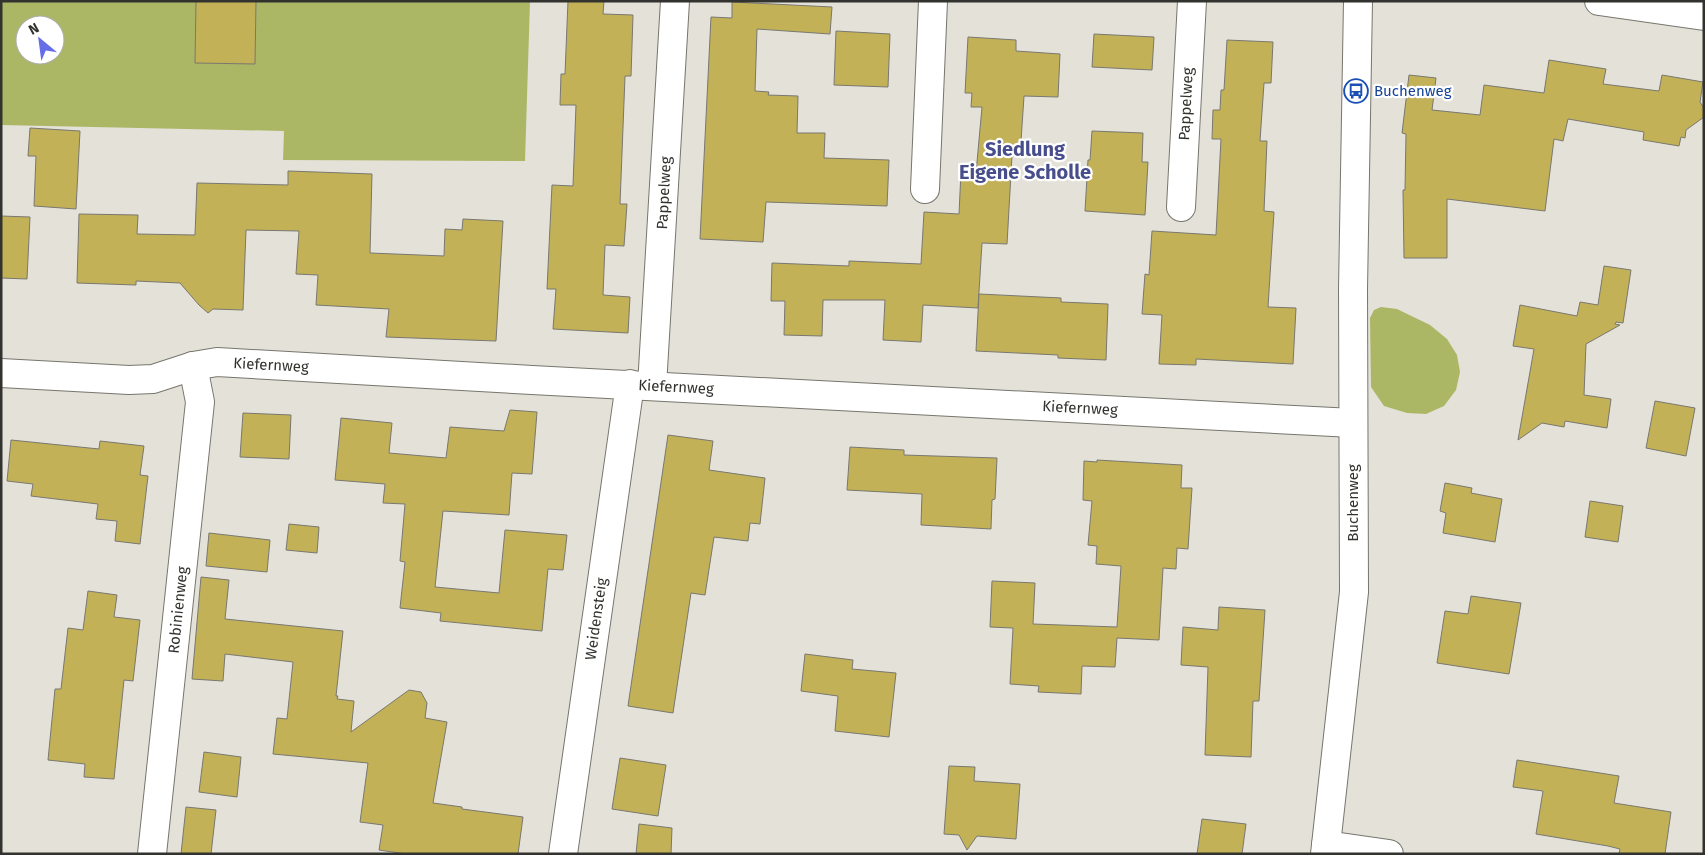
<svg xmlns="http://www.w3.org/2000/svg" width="1705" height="855" font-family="'Fira Sans',sans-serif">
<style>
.green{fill:#abb765;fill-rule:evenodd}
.building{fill:#c3b157;stroke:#797870}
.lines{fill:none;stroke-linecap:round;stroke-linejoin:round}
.minor-casing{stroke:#77766d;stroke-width:30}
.minor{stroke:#fff;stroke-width:28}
.labels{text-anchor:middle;stroke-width:4.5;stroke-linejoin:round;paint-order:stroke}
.transit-label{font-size:15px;fill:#164399;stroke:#fff;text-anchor:start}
.street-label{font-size:15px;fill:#32322e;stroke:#fff}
.district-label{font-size:20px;font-weight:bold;fill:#474e8b;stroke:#fff}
</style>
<rect width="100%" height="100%" fill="#e3e1d8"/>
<g class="green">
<path d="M1 1H530L525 161 283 160 284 131 1 125ZM25 25H55V55H25Z"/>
<polygon points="1381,307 1397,309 1430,325 1447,339 1457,355 1460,372 1456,390 1444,406 1426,414 1407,413 1384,406 1371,387 1370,318 1374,310"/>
</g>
<g class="building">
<polygon points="196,1 256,1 255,64 195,63"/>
<polygon points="568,1 604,1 603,14 633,15 631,76 625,76 620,204 627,204 624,246 605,245 603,295 630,297 628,333 553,329 556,289 547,289 552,185 573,186 576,105 560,105 561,74 565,74"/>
<polygon points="732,2 832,7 830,34 757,29 755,91 769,92 768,95 798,96 797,133 825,133 824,158 889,160 887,206 766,202 763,242 700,239 711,17 732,18"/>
<polygon points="836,31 890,34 888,87 834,85"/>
<polygon points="1094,34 1154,37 1152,70 1092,67"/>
<polygon points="968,37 1016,40 1016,51 1060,54 1058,97 1024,96 1020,156 1012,156 1007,244 982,243 978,308 923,305 921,342 883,340 885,300 823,300 822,336 784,335 785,301 771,301 772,263 849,266 849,261 921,264 924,212 959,214 961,172 976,173 982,107 971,107 972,93 965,93"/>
<polygon points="1227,40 1273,42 1271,83 1264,83 1260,141 1267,141 1264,211 1274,212 1268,307 1296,308 1293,364 1196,359 1196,365 1159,364 1162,315 1142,314 1145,274 1149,275 1152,231 1216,235 1221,139 1212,139 1213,110 1220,110 1221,90 1224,90"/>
<polygon points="1549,60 1606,69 1603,84 1659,91 1662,75 1703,82 1700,102 1704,108 1704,117 1686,130 1685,138 1681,137 1679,146 1643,140 1644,132 1568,119 1563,141 1554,139 1545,211 1447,199 1447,258 1404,258 1403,190 1405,190 1406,134 1402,133 1409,75 1436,78 1432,110 1480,115 1484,85 1544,93"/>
<polygon points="30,128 80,131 76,209 34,206 36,156 28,156"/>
<polygon points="1092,131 1143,133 1142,162 1148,162 1145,215 1085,211 1088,160 1090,160"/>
<polygon points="288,171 372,174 370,253 444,256 445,229 462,230 463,219 503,221 496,341 386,337 389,309 316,305 318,275 296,274 299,231 246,230 243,310 213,309 208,313 199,305 180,283 136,281 136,285 77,283 79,214 138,215 137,234 195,235 197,183 288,185"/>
<polygon points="1,216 30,217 27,279 1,278"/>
<polygon points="1604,266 1631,270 1623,323 1616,322 1615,324 1620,325 1586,344 1584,395 1611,399 1607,428 1565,421 1564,427 1542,423 1518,440 1534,349 1513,346 1520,305 1577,316 1580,302 1598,305"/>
<polygon points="979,294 1061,298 1061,302 1108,304 1106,360 1058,358 1058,355 976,351"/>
<polygon points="1655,401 1695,408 1686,456 1646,448"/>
<polygon points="510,410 537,412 532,474 512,473 509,515 443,511 435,587 499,593 505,530 567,535 563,570 548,569 542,631 440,621 441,613 400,608 405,562 400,561 405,504 383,503 385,484 335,480 341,418 392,423 389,453 446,458 450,427 504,431"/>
<polygon points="243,413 291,415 289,459 240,457"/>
<polygon points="668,435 713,441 709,470 765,478 760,524 750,523 748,541 714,537 705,595 691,593 673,713 628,706"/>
<polygon points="11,440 99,449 100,441 144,446 140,475 148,476 140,544 115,541 117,521 96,519 98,504 31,496 33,484 7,481"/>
<polygon points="850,447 904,450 904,455 997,458 995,499 992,500 991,529 921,525 922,494 847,490"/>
<polygon points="1097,460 1182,465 1181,488 1192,488 1188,549 1177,548 1176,569 1163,568 1159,640 1117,638 1115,667 1082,666 1081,694 1038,692 1039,686 1010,684 1013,628 990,627 992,581 1035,583 1033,624 1117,627 1121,566 1096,564 1097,546 1088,545 1092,501 1083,500 1084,461 1097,462"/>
<polygon points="1445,483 1472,488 1471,493 1502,499 1495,542 1443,533 1446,513 1440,511"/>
<polygon points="1590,501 1623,506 1618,542 1585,537"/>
<polygon points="289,524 319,527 317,553 286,550"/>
<polygon points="209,533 270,540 267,572 206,566"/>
<polygon points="201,577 229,580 225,619 343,631 336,696 338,696 337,699 354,701 351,732 409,690 421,692 427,703 425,718 447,722 433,803 462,807 462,809 523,817 518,854 406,854 379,850 383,825 360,822 368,763 273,754 277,718 287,719 293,662 225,654 223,681 192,679"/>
<polygon points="88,591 117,595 114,617 140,620 133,681 124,680 114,779 84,777 85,764 48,760 55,689 61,689 68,628 83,630"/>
<polygon points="1471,596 1521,603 1509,674 1437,663 1445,611 1468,614"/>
<polygon points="1219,607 1265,610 1259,701 1253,701 1251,757 1205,755 1208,667 1181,665 1183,627 1218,630"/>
<polygon points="805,654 853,660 852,669 896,673 889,737 835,731 838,696 801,691"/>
<polygon points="204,752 241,757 237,797 199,792"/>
<polygon points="620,758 666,765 658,816 612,809"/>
<polygon points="1517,760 1619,776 1614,803 1671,812 1665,854 1619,854 1620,849 1608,846 1536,834 1543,791 1513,787"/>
<polygon points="949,766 975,767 974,781 1020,784 1016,839 977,836 967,850 959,835 944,834"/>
<polygon points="186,807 216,810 211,854 181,854"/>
<polygon points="1202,819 1246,824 1242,854 1197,854"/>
<polygon points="639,824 672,828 671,854 636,854"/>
</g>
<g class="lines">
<g class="minor-casing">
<g id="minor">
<polyline points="1599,1 1704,16"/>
<polyline points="925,189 933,1"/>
<polyline points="1181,207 1192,1"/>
<polyline points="1,373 129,380 153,379 193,366 217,362 532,380 1353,423"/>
<polyline points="652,386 675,1"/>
<polyline points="1326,845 1389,854"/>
<polyline points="152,854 200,402 193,366"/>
<polyline points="563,854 630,384"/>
<polyline points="1325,854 1354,592 1353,289 1358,1"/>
</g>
</g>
<use href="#minor" class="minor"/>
</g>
<defs>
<g id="bus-ring" transform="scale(1.25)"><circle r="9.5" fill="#fff" stroke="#1a4fb4" stroke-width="1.5"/><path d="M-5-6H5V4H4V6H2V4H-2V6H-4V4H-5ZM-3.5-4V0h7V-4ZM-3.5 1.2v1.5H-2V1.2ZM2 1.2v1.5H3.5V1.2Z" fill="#1a4fb4"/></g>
</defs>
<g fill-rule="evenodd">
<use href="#bus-ring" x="1356" y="91"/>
</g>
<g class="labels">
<g class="transit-label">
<text x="1374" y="96">Buchenweg</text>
</g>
<g class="street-label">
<text transform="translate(1186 104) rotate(-87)" y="5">Pappelweg</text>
<text transform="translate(664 193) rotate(-87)" y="5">Pappelweg</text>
<text transform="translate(271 365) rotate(3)" y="5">Kiefernweg</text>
<text transform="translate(676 387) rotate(3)" y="5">Kiefernweg</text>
<text transform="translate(1080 408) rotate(3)" y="5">Kiefernweg</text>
<text transform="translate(1353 503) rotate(-90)" y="5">Buchenweg</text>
<text transform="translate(178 610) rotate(-84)" y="5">Robinienweg</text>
<text transform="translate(596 619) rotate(-82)" y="5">Weidensteig</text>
</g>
<g class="district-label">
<text x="1025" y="156">Siedlung<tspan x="1025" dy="23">Eigene Scholle</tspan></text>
</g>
</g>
<rect width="1705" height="855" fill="none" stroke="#32322e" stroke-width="5"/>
<g transform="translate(40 40) rotate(331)"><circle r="24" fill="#ffffff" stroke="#adadab"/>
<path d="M0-4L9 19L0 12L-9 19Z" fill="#656ee6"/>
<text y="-8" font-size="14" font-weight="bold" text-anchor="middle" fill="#32322e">N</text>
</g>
</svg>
